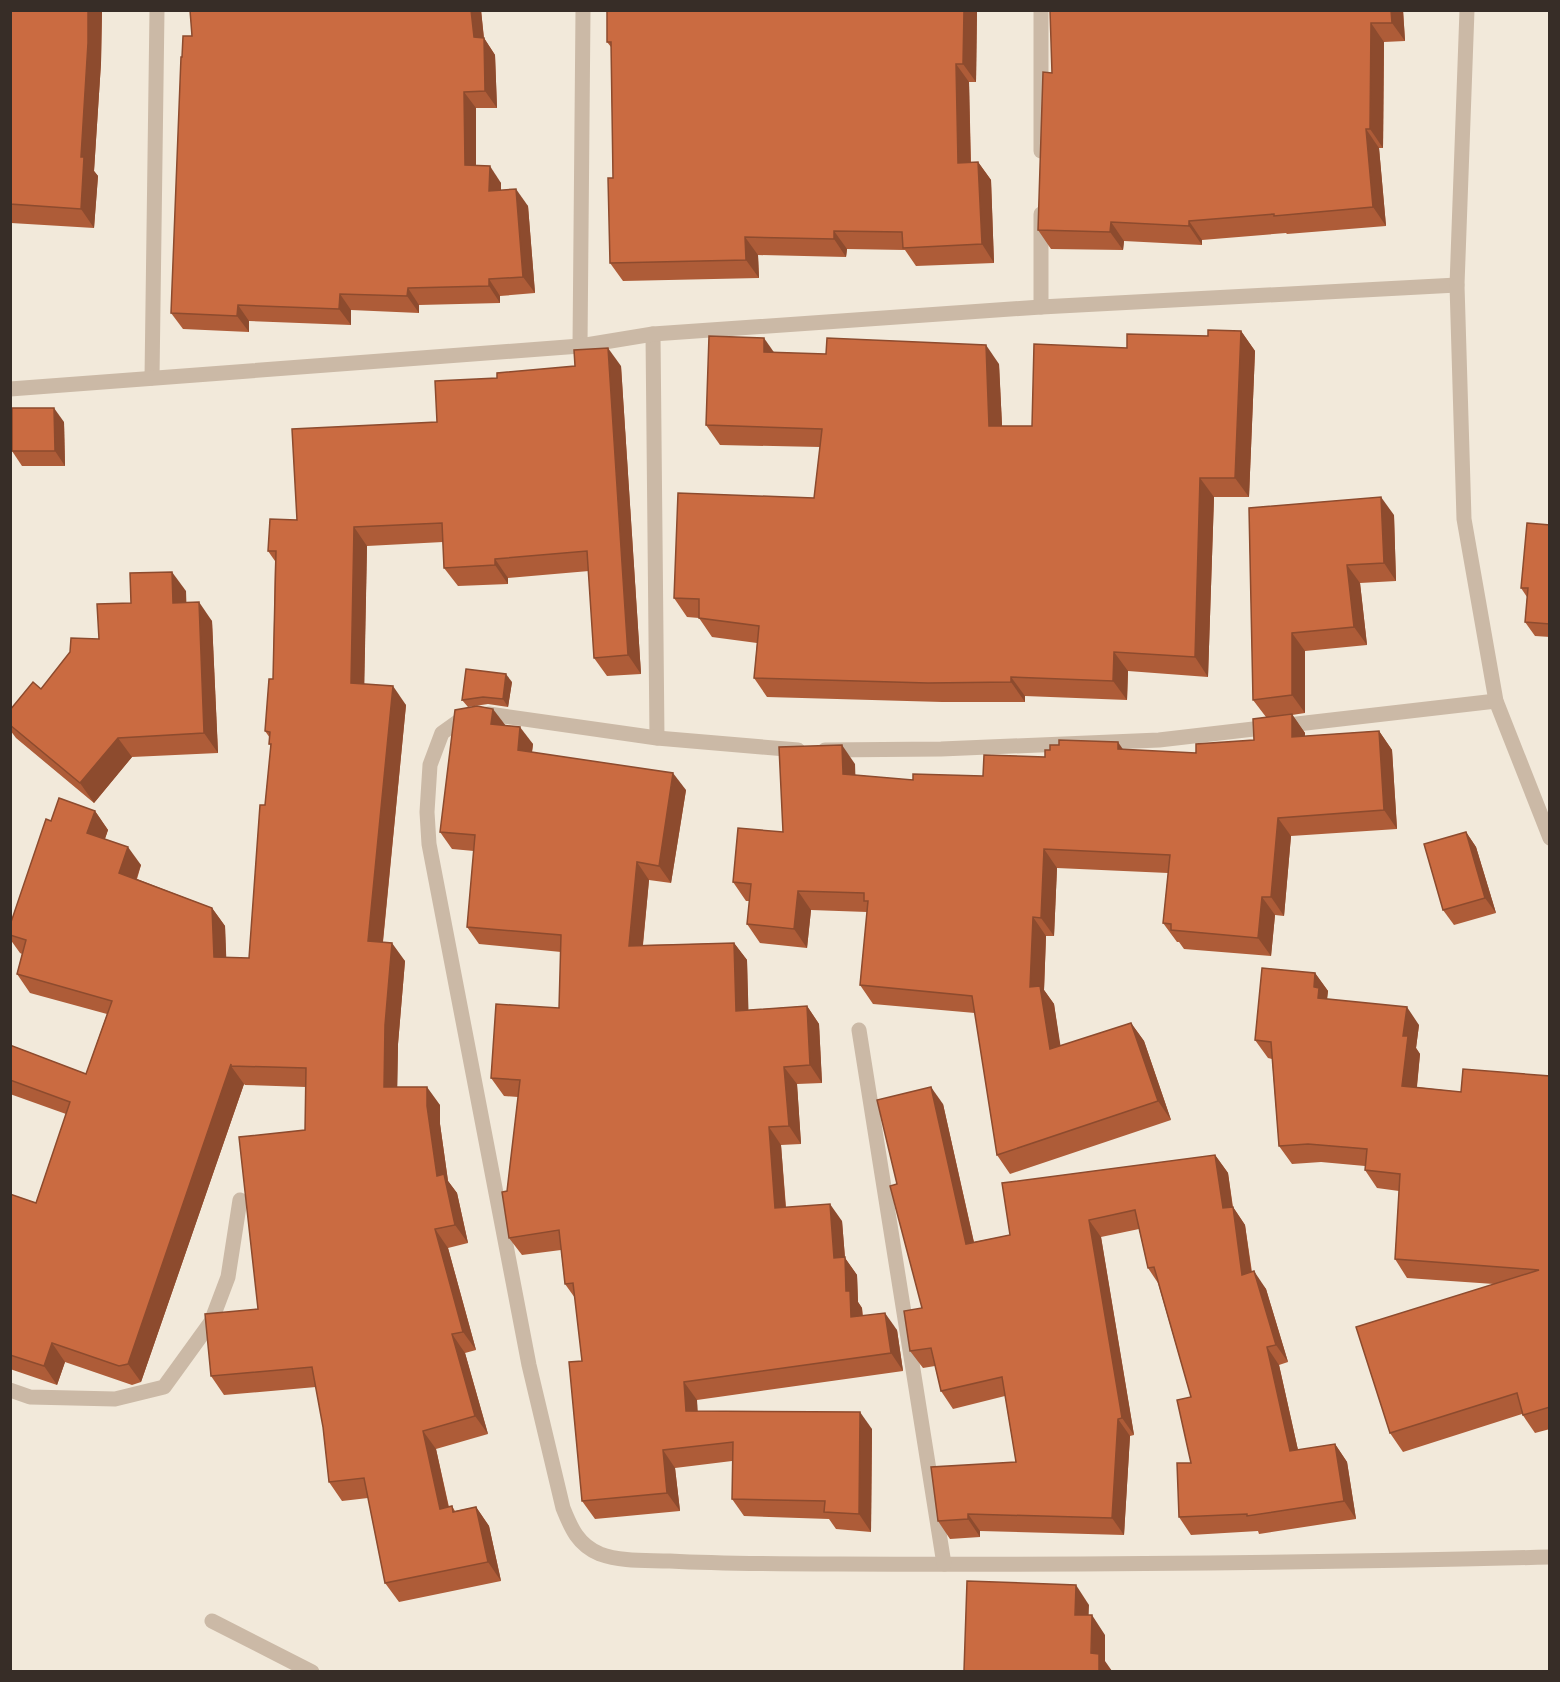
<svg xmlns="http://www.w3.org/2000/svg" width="1560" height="1682" font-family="Quicksand,sans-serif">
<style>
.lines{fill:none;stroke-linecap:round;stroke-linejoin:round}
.minor{stroke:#cbb9a6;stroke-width:15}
.tertiary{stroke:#cbb9a6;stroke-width:15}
.wall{fill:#ae5c38}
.shaded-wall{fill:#8d4b2e}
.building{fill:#ca6b41;stroke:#8d4b2e;stroke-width:1.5}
</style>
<rect width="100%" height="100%" fill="#f2e9da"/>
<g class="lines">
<g class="minor">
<polyline points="1041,10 1041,151"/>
<polyline points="1041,214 1041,307"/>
<polyline points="653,334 657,738"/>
<polyline points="580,346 583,10"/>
<polyline points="152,378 157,10"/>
<polyline points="10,389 580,346 653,334 1041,307 1457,285"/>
<path d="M798 750 657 738 489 714 463 718 442 733 430 765 427 812 429 844 529 1365 563 1508C571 1528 578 1545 600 1554 622 1562 647 1560 670 1561 726 1564 782 1564 838 1564 1075 1565 1312 1563 1550 1557"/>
<polyline points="825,750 941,749 1159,740 1496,701"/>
<polyline points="859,1030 944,1564"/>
<polyline points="10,1390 30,1397 115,1399 164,1387 211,1322 228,1277 240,1200"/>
<polyline points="212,1621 312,1672"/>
</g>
<polyline class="tertiary" points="1467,10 1457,285 1464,519 1496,701 1550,838"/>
</g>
<g class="wall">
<polygon points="10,10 102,10 101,63 94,171 98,176 94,228 11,223 10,225"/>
<polygon points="190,10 481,10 484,38 495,55 497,108 476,108 476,165 501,183 501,190 528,206 535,293 500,296 500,303 419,305 419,313 351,310 351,325 249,321 249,332 183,329 171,313 182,57 192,36"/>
<polygon points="977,10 976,82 969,82 971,162 978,162 991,180 994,263 916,266 905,250 847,249 846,257 758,255 759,278 623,281 610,263 613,178 611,47 607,42"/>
<polygon points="1403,10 1405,41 1384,42 1383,148 1379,148 1386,226 1287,234 1286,233 1202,240 1202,245 1124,241 1123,250 1051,249 1038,230 1052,73"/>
<polygon points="1241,331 1255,351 1249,497 1214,497 1208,677 1128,671 1127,700 1025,696 1025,702 942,702 767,697 754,678 757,643 712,637 699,618 687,617 674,598 814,498 820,447 720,445 706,425 774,352 999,364 1002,426 1032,426 1127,348"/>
<polygon points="621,366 641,674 607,676 594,658 589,571 508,578 508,584 458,586 444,568 443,542 367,546 364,684 406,705 383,942 405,961 398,1044 397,1087 440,1105 440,1124 448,1181 457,1193 468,1243 448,1248 476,1350 465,1353 488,1434 436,1449 449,1507 452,1506 455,1511 476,1507 489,1526 501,1581 399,1602 385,1583 368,1498 342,1501 329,1482 323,1427 316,1387 224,1395 211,1376 258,1309 305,1130 306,1087 245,1085 244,1084 141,1382 132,1385 65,1362 57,1385 10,1369 10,1194 36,1203 66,1114 10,1094 10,1045 86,1074 107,1014 30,993 17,974 22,954 20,953 10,939 10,925 51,821 95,811 108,830 105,839 141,865 137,879 212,908 225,926 226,958 249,958 271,746 269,744 270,738 265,731 273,679 275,561 268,551 297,520 437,422 497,378"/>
<polygon points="64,422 65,466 22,466 12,451"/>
<polygon points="1249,508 1394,515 1396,581 1360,583 1367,645 1305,651 1305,713 1292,715 1305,733 1305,736 1379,731 1392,750 1397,829 1291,836 1284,916 1275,915 1271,956 1184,949 1179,942 1177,942 1163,923 1168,873 1057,868 1054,936 1046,936 1044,990 1054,1004 1060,1046 1131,1023 1144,1041 1171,1120 1010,1174 997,1155 975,1013 873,1004 860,985 867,912 811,910 807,948 760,943 747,924 750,901 746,901 733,882 783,832 855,764 855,775 913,780 983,776 1045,757 1123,750 1196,753 1254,740 1266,717 1253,700"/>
<polygon points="1550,525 1550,637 1535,636 1525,622 1527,597 1521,588"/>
<polygon points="186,591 186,602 212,621 218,753 132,757 94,803 16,738 10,730 10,710 41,689 99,639 131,603"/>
<polygon points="512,682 508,707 488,704 468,707 462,700"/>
<polygon points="505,725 533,744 532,752 686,790 671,883 649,880 643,945 734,943 747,960 748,1010 807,1006 819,1024 822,1083 797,1084 801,1144 781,1145 786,1207 842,1221 845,1258 857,1275 858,1302 862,1308 863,1316 897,1330 903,1371 697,1400 697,1411 872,1429 871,1532 836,1529 829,1519 744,1516 732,1499 732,1461 675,1468 680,1511 595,1519 582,1501 582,1361 575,1298 565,1284 561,1250 522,1255 509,1238 507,1191 518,1097 504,1096 491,1078 559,1008 561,952 479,944 467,927 474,851 452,849 440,832"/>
<polygon points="1466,832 1476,847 1496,913 1454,925 1443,910"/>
<polygon points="1315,973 1328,991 1327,999 1419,1025 1416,1048 1420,1054 1417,1087 1461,1092 1550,1076 1550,1429 1535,1433 1522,1414 1403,1452 1390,1433 1494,1284 1407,1278 1395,1259 1399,1191 1377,1188 1365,1170 1365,1166 1321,1162 1292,1164 1279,1146 1272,1059 1268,1058 1255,1040"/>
<polygon points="943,1104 974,1242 1010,1235 1215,1155 1228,1173 1233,1207 1245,1225 1252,1272 1266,1289 1288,1362 1279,1365 1298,1450 1335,1444 1347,1462 1356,1519 1259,1534 1258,1531 1191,1535 1179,1517 1191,1463 1191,1397 1158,1283 1148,1268 1139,1229 1101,1237 1134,1435 1130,1436 1124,1535 980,1531 980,1537 950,1539 938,1521 1016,1462 1005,1396 953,1409 941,1391 935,1366 923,1368 910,1351 922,1308 897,1184"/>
</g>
<g class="shaded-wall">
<polygon points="88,10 102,10 101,63 94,171 98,176 94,228 81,209 81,157"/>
<polygon points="471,10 481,10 484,40 484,38 495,55 497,108 485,91 474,37"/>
<polygon points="964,10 977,10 976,82 963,64"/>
<polygon points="1391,10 1403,10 1405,41 1392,23"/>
<polygon points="1371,23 1384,42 1383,148 1370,129"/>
<polygon points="956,64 969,82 971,181 958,163"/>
<polygon points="464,92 476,108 476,181 465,165"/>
<polygon points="1366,129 1379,148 1386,226 1373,207"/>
<polygon points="978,162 991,180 994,263 982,244"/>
<polygon points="490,166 501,183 501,208 489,191"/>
<polygon points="516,189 528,206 535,293 523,277"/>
<polygon points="1189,221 1202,240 1202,245 1189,226"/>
<polygon points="1111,222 1124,241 1123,250 1110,232"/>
<polygon points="834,231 847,249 846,257 834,239"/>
<polygon points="745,237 758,255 759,278 746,260"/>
<polygon points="489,279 500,296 500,303 489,286"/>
<polygon points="408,288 419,305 419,313 407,296"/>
<polygon points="340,294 351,310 351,325 339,309"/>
<polygon points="238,305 249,321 249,332 237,316"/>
<polygon points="1241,331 1255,351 1249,497 1235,478"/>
<polygon points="764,338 778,358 764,352"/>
<polygon points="986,345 999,364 1003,445 989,426"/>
<polygon points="608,348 621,366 641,674 628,655"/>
<polygon points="54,408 64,422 65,466 55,451"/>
<polygon points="1200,478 1214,497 1208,677 1195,657"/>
<polygon points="1381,497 1394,515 1396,581 1384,563"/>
<polygon points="354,527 367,546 364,701 351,683"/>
<polygon points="495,559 508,578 508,584 495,565"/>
<polygon points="1347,565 1360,583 1367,645 1354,627"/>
<polygon points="172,572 186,591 187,623 173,603"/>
<polygon points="199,602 212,621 218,753 204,733"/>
<polygon points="1292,633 1305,651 1305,713 1292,695"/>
<polygon points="1114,652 1128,671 1127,700 1113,681"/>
<polygon points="506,674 512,682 508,707 503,699"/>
<polygon points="1011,677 1025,696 1025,702 1011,682"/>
<polygon points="393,686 406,705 381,960 368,941"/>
<polygon points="493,709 506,726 491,724"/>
<polygon points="1292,714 1305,733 1305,756 1292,737"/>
<polygon points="520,727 533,744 530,767 518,750"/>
<polygon points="1379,731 1392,750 1397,829 1384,810"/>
<polygon points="118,738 132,757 94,803 80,783"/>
<polygon points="1118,742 1131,761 1118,749"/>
<polygon points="842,745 855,764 856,793 843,774"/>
<polygon points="673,773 686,790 671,883 659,866"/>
<polygon points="95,811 108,830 100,852 87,833"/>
<polygon points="1278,818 1291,836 1284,916 1271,897"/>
<polygon points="1466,832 1476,847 1496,913 1485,898"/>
<polygon points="128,847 141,865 132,891 119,873"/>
<polygon points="1044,849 1057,868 1054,936 1041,918"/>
<polygon points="637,862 649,880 641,963 629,946"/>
<polygon points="798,891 811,910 807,948 794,929"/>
<polygon points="1262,897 1275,915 1271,956 1258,938"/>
<polygon points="212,908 225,926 227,976 214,957"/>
<polygon points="1033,917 1046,936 1044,990 1054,1004 1064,1068 1050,1049 1030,987"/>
<polygon points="392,943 405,961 398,1044 397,1105 384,1087 385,1025"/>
<polygon points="734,943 747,960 749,1028 736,1011"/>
<polygon points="1315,973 1328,991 1327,999 1318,998 1314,987"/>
<polygon points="807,1006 819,1024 822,1083 810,1065"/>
<polygon points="1407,1007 1419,1025 1416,1048 1420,1054 1415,1104 1402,1086 1403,1036"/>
<polygon points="1131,1023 1144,1041 1171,1120 1158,1101"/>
<polygon points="231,1064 231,1066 244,1084 141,1382 128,1364"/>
<polygon points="784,1067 797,1084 801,1144 789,1126"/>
<polygon points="427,1087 440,1105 440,1124 448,1181 457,1193 468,1243 455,1225 437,1176 427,1106"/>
<polygon points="931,1087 943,1104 978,1261 966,1244"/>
<polygon points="769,1127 781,1145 787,1226 775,1208"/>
<polygon points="1215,1155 1228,1173 1235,1226 1223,1208"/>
<polygon points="830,1204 842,1221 845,1258 857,1275 858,1302 862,1308 863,1335 851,1317 846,1291 834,1258"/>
<polygon points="1233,1207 1245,1225 1254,1292 1242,1275"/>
<polygon points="1089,1220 1101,1237 1134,1435 1122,1418"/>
<polygon points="435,1229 448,1248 476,1350 463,1332"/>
<polygon points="1254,1271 1266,1289 1288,1362 1276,1345"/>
<polygon points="885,1313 897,1330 903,1371 891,1353"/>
<polygon points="452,1334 465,1353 488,1434 475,1416"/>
<polygon points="52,1343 65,1362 57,1385 44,1366"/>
<polygon points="1267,1347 1279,1365 1302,1468 1290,1451"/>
<polygon points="684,1382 697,1400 699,1429 686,1411"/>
<polygon points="860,1412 872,1429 871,1532 859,1514"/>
<polygon points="1118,1419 1130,1436 1124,1535 1112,1518"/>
<polygon points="423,1431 436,1449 453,1528 440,1509"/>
<polygon points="1335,1444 1347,1462 1356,1519 1344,1501"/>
<polygon points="663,1450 675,1468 680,1511 667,1493"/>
<polygon points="476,1507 489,1526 501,1581 488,1562"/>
<polygon points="968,1514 980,1531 980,1537 968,1519"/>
<polygon points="1076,1585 1089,1605 1088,1634 1075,1615"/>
<polygon points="1092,1615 1105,1635 1105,1661 1112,1671 1099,1671 1091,1653"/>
</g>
<g class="building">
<polygon points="10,10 88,10 88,43 81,157 84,157 81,209 10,204"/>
<polygon points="190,10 471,10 474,37 484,38 485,91 464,92 465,165 490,166 489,191 516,189 523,277 489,279 489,286 408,288 407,296 340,294 339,309 238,305 237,316 171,313 181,57 182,57 183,36 192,36"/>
<polygon points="607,10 964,10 963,64 956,64 958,163 978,162 982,244 903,248 902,232 834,231 834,239 745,237 746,260 610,263 608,178 613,178 611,42 607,42"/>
<polygon points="1050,10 1391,10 1392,23 1371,23 1370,129 1366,129 1373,207 1274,216 1274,214 1189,221 1189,226 1111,222 1110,232 1038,230 1043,72 1052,73"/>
<polygon points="1208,330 1241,331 1235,478 1200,478 1195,657 1114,652 1113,681 1011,677 1011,682 928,683 754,678 759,626 699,618 699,599 674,598 678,493 814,498 822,429 706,425 709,336 764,338 764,352 826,354 827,338 986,345 989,426 1032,426 1034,344 1127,348 1127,334 1208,336"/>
<polygon points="608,348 628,655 594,658 587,551 495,559 495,565 444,568 442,523 354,527 351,683 393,686 368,941 392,943 385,1025 384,1087 427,1087 427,1106 437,1176 444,1174 455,1225 435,1229 463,1332 452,1334 475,1416 423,1431 440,1509 452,1506 453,1512 476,1507 488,1562 385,1583 364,1478 329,1482 323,1427 312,1367 211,1376 205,1314 258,1309 239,1137 305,1130 306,1068 231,1066 231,1064 128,1364 119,1366 52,1343 44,1366 10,1355 10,1194 36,1203 70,1102 10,1080 10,1045 86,1074 112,1001 17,974 26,940 10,935 10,925 46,819 51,821 59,798 95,811 87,833 128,847 119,873 212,908 214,957 249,958 260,805 265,805 271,744 269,744 270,732 265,731 269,679 273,679 276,551 268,551 270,519 297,520 292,429 437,422 435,381 497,378 497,373 575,366 574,350"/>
<polygon points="12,408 54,408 55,451 12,451"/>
<polygon points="1381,497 1384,563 1347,565 1354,627 1292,633 1292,695 1253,700 1249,508"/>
<polygon points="1527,523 1550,525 1550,624 1525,622 1528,588 1521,588"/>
<polygon points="172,572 173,603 199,602 204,733 118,738 80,783 10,725 10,710 33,682 41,689 70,652 71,638 99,639 97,604 131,603 130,573"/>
<polygon points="466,669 506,674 503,699 483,697 462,700"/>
<polygon points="477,706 493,709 491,724 520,727 518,750 673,773 659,866 637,862 629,946 734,943 736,1011 807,1006 810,1065 784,1067 789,1126 769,1127 775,1208 830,1204 834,1258 845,1257 846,1291 850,1291 851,1317 885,1313 891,1353 684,1382 686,1411 860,1412 859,1514 824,1512 825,1501 732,1499 733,1442 663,1450 667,1493 582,1501 569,1362 582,1361 573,1283 565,1284 559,1230 509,1238 502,1192 507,1191 520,1080 491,1078 496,1004 559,1008 561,935 467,927 475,835 440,832 455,710"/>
<polygon points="1292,714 1292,737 1379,731 1384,810 1278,818 1271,897 1262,897 1258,938 1171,930 1171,924 1163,923 1170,855 1044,849 1041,918 1033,917 1030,987 1040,986 1050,1049 1131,1023 1158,1101 997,1155 972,996 860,985 868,901 864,901 864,893 798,891 794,929 747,924 751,884 733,882 738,828 783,832 779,747 842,745 843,774 913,780 913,774 983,776 984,755 1045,757 1045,750 1050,750 1050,745 1059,745 1059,740 1118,742 1118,749 1196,753 1196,744 1254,740 1253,719"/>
<polygon points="1466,832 1485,898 1443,910 1424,844"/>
<polygon points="1262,968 1315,973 1314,987 1319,988 1318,998 1407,1007 1403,1036 1408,1036 1402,1086 1461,1092 1463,1069 1550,1076 1550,1407 1523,1415 1517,1393 1390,1433 1356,1327 1539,1270 1395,1259 1400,1174 1365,1170 1367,1149 1308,1144 1279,1146 1271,1042 1255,1040"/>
<polygon points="931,1087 966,1244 1010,1235 1002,1183 1215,1155 1223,1208 1233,1207 1242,1275 1254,1271 1276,1345 1267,1347 1290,1451 1335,1444 1344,1501 1247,1516 1247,1514 1179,1517 1177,1463 1191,1463 1177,1400 1191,1397 1154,1267 1148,1268 1135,1210 1089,1220 1122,1418 1118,1419 1112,1518 968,1514 968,1519 938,1521 931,1467 1016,1462 1002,1377 941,1391 931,1348 910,1351 904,1311 922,1308 890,1186 897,1184 877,1100"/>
<polygon points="967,1581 1076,1585 1075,1615 1092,1615 1091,1653 1099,1654 1099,1671 964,1671"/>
</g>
<rect width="1560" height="1682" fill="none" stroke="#372d27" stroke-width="24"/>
</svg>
